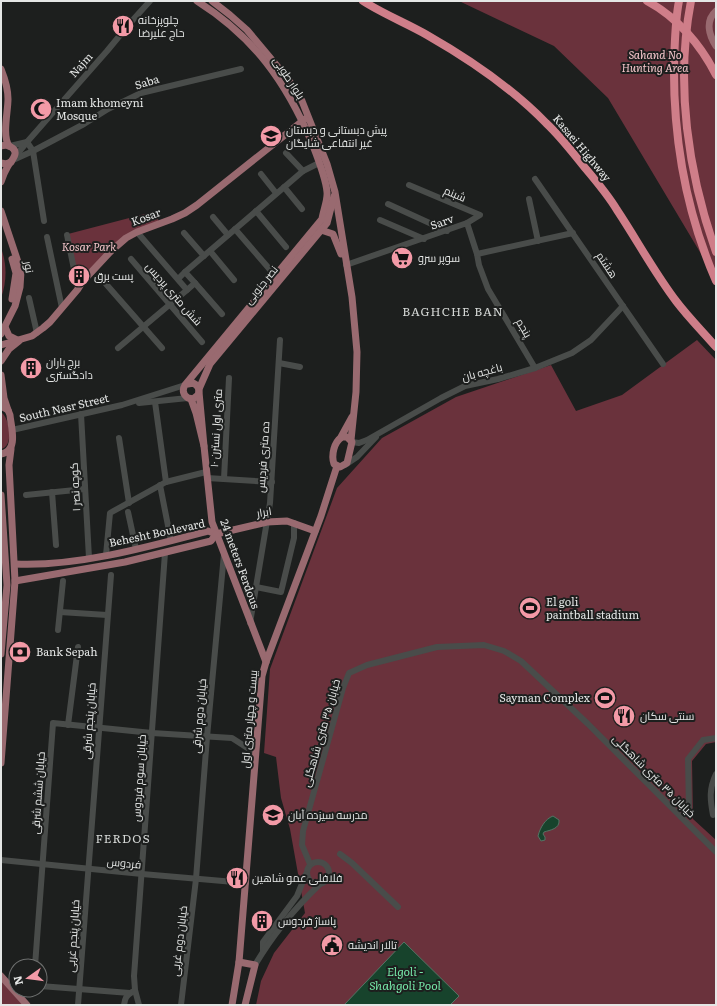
<svg xmlns="http://www.w3.org/2000/svg" width="717" height="1006" font-family="Literata,Cairo,serif">
<style>
.green{fill:#6a323c}
.water{fill:#17432c;stroke:#547464}
.lines{fill:none;stroke-linecap:round;stroke-linejoin:round}
.minor{stroke:#494c4a;stroke-width:6}
.major{stroke:#996a70;stroke-width:7}
.highway{stroke:#cf7e89;stroke-width:8}
.labels{text-anchor:middle;stroke-width:4;stroke-linejoin:round;paint-order:stroke}
.poi-label{font-size:11px;fill:#e4e6e5;stroke:#1d1f1e;text-anchor:start}
.park-label{font-size:11px;font-style:italic;fill:#f3c4c9;stroke:#1d1f1e}
.street-label{font-size:11px;fill:#e4e6e5;stroke:#1d1f1e}
.neighbourhood-label{font-size:12px;letter-spacing:1px;fill:#d4d7d5;stroke:#1d1f1e}
.water-label{font-size:12px;font-style:italic;fill:#74e4a6;stroke:#1d1f1e}
</style>
<rect width="100%" height="100%" fill="#1d1f1e"/>
<g class="green">
<polygon points="459,1 716,1 716,279 608,98 554,46"/>
<polygon points="156,211 159,223 136,231 83,280 78,281 68,234"/>
<path d="M1 248C7 264 7 281 1 298Z"/>
<polygon points="697,340 716,360 716,742 706,744 692,761 693,819 716,840 716,1005 256,1005 261,981 274,953 305,913 290,829 281,798 276,757 264,753 270,669 337,488 382,438 456,397 551,365 576,411 622,395"/>
<path d="M1 412C10 418 14 447 1 449Z"/>
<polygon points="1,981 23,1005 1,1005"/>
</g>
<g class="water">
<path d="M553 816 559 820C560 829 550 830 544 832L543 834 545 837V840L541 841 538 836C540 828 545 819 553 816Z"/>
<polygon points="404,942 459,996 450,1005 344,1005"/>
</g>
<g class="lines">
<g class="minor">
<polyline points="150,1 131,22 107,51 27,142 33,151 84,124 108,109 141,93 241,69"/>
<polyline points="10,146 27,142 14,158"/>
<polyline points="286,153 303,171"/>
<polyline points="13,160 33,151 44,221"/>
<polyline points="261,174 276,193"/>
<polyline points="535,179 663,364"/>
<polyline points="409,185 480,215 467,223"/>
<polyline points="284,187 302,209"/>
<polyline points="529,199 538,241"/>
<polyline points="388,204 447,231"/>
<polyline points="256,211 286,247"/>
<polyline points="213,217 228,235"/>
<polyline points="380,220 424,239"/>
<polyline points="235,229 272,272"/>
<polyline points="137,232 187,290 195,283 185,272 178,279"/>
<polyline points="184,233 204,256"/>
<polyline points="67,235 78,289"/>
<polyline points="47,237 62,308"/>
<polyline points="210,251 234,280"/>
<polyline points="477,254 479,265 488,289 535,368"/>
<polyline points="131,259 202,342"/>
<polyline points="346,265 467,223 477,254 573,233"/>
<polyline points="185,272 303,171 319,163"/>
<polyline points="195,283 222,314"/>
<polyline points="106,284 162,348"/>
<polyline points="29,298 37,333"/>
<polyline points="118,348 187,290"/>
<polyline points="279,363 300,367"/>
<polyline points="155,402 166,482"/>
<polyline points="139,403 188,398"/>
<polyline points="81,414 89,558"/>
<polyline points="12,430 122,405 185,385"/>
<polyline points="119,438 129,503"/>
<polyline points="352,442 359,443 367,440 441,398 465,386 498,379 535,368 572,353 591,340 623,306"/>
<polyline points="345,465 357,457 376,437"/>
<polyline points="207,478 272,482"/>
<polyline points="224,479 229,378"/>
<polyline points="160,485 171,541"/>
<polyline points="52,492 56,545"/>
<polyline points="26,495 85,489"/>
<polyline points="128,512 136,549"/>
<polyline points="106,555 110,513 166,482 206,472"/>
<polyline points="256,587 281,592 294,538 294,523"/>
<polyline points="60,612 107,615"/>
<polyline points="250,623 270,503 280,340"/>
<polyline points="58,630 63,581"/>
<polyline points="68,725 78,647"/>
<path d="M716 774C709 789 710 799 713 815L716 814"/>
<polyline points="681,817 689,809 688,759 703,740 716,738"/>
<polyline points="340,854 352,863 398,907"/>
<polyline points="1,860 142,874 246,883"/>
<circle cx="318" cy="873" r="11"/>
<polyline points="310,864 302,845 303,831 343,688 349,673 367,665 437,647 484,645 504,651 521,661 588,724 716,852"/>
<polyline points="263,951 263,942 297,896 306,874"/>
<path d="M255 965C272 936 295 908 320 884"/>
<polyline points="35,966 53,723 152,733 232,738 249,749 256,755"/>
<polyline points="40,986 130,993"/>
<polyline points="78,1005 111,575"/>
<path d="M124 1005C125 998 126 996 132 992"/>
<polyline points="139,1005 135,990 134,976 165,553"/>
<polyline points="181,1005 196,879 207,737 224,554"/>
</g>
<g class="major">
<polyline points="212,1 230,15 247,30 288,79 302,101 327,164 335,192 352,297 357,352 356,392 351,440"/>
<path d="M716 11C705 21 709 35 716 46"/>
<path d="M1 69C5 79 8 89 8 99 8 112 2 135 9 146"/>
<path d="M1 146C4 145 7 144 11 147 20 152 12 160 8 166 5 171 3 176 1 182"/>
<polyline points="1,163 6,164 11,162"/>
<polyline points="1,211 21,271 20,287 15,306 1,334"/>
<polyline points="321,230 333,234 341,254"/>
<polyline points="12,259 16,273 12,299"/>
<polyline points="1,345 32,336 43,328 50,322 78,289 83,281 111,251 126,238 137,232 172,219 185,213 197,205 305,119"/>
<polyline points="1,361 9,349 19,341 9,336 5,327"/>
<polyline points="1,375 4,398 8,410"/>
<path d="M188 384 193 383C199 386 200 390 198 395L193 399 188 398C183 395 182 390 185 385L322 219C323 211 328 200 327 192 326 178 317 156 312 143 286 82 254 37 197 1"/>
<polyline points="199,389 210,364 327,223 334,196"/>
<polyline points="191,399 196,413 204,446 199,392"/>
<path d="M1 406 8 410 10 415C11 427 19 451 1 454"/>
<polyline points="341,437 352,417"/>
<path d="M342 437H347L352 442 347 463 340 467 334 464C331 455 334 442 342 437Z"/>
<polyline points="204,446 212,522 266,662"/>
<polyline points="1,495 7,585 1,654"/>
<path d="M15 564C76 567 148 547 208 531L216 534 267 522 287 521 315 531"/>
<polyline points="15,581 125,562 211,541 216,534"/>
<polyline points="1,763 15,581 9,465 11,449"/>
<polyline points="239,962 255,965 245,1005"/>
<polyline points="1,976 27,1005"/>
<polyline points="232,1005 239,962 262,676 266,662 321,516 337,466"/>
</g>
<g class="highway">
<path d="M363 1C383 14 406 23 427 35 469 59 512 88 546 123 561 137 573 153 586 169 597 182 608 195 617 210 637 240 654 272 676 301 688 317 703 332 716 347"/>
<path d="M647 1C677 17 701 45 716 75"/>
<path d="M679 1C675 21 675 42 674 62 673 136 686 212 716 281"/>
<path d="M691 1C675 84 688 173 716 252"/>
</g>
</g>
<defs>
<g id="restaurant-disc" transform="scale(1.15)"><circle r="9.5" fill="#f39aa7" stroke="#1d1f1e"/><path d="M-5-6h1v4h1v-4h1v4h1v-4h1v5L-1.5 .5V6h-2V.5L-5-1ZM5-6V6H3V1.5H1.5Q1.5-4 5-6Z" fill="#111"/></g>
<g id="mosque-disc" transform="scale(1.15)"><circle r="9.5" fill="#f39aa7" stroke="#1d1f1e"/><path d="M3.5-4.9A6 6 0 1 0 3.5 4.9A5 5 0 1 1 3.5-4.9Z" fill="#111"/></g>
<g id="school-disc" transform="scale(1.15)"><circle r="9.5" fill="#f39aa7" stroke="#1d1f1e"/><path d="M0-5L7-2L0 1L-7-2ZM-4 1L0 2.5L4 1V4Q0 6-4 4Z" fill="#111"/></g>
<g id="supermarket-disc" transform="scale(1.15)"><circle r="9.5" fill="#f39aa7" stroke="#1d1f1e"/><path d="M-6-5.5h2.5l.6 2H6L4.5 2H-2.5L-4.4-4H-6ZM-1.5 3.2a1.3 1.3 0 1 0 .1 0ZM3 3.2a1.3 1.3 0 1 0 .1 0Z" fill="#111"/></g>
<g id="building-disc" transform="scale(1.15)"><circle r="9.5" fill="#f39aa7" stroke="#1d1f1e"/><path d="M-4-6H4V6H1V3H-1V6H-4ZM-2.5-4.3h1.7v1.8h-1.7ZM.8-4.3h1.7v1.8H.8ZM-2.5-1h1.7V.8h-1.7ZM.8-1h1.7V.8H.8Z" fill="#111"/></g>
<g id="stadium-disc" transform="scale(1.15)"><circle r="9.5" fill="#f39aa7" stroke="#1d1f1e"/><path d="M0-5a6.5 5 0 1 0 0 10a6.5 5 0 1 0 0-10ZM-3.5-1.8h7v3.6h-7Z" fill="#111"/></g>
<g id="bank-disc" transform="scale(1.15)"><circle r="9.5" fill="#f39aa7" stroke="#1d1f1e"/><path d="M-6-4H6V4H-6ZM0-2.3a2.3 2.3 0 1 0 0 4.6a2.3 2.3 0 1 0 0-4.6Z" fill="#111"/></g>
<g id="civic-disc" transform="scale(1.15)"><circle r="9.5" fill="#f39aa7" stroke="#1d1f1e"/><path d="M-.6-6.5H3V-4.5H.6V-3L4-1V1h2V6H-6V1h2V-1L-.6-3ZM-1.2 2.5V6h2.4V2.5Z" fill="#111"/></g>
</defs>
<g fill-rule="evenodd">
<use href="#restaurant-disc" x="123" y="26"/>
<use href="#mosque-disc" x="41" y="109"/>
<use href="#school-disc" x="271" y="136"/>
<use href="#supermarket-disc" x="402" y="258"/>
<use href="#building-disc" x="79" y="276"/>
<use href="#building-disc" x="31" y="368"/>
<use href="#stadium-disc" x="530" y="608"/>
<use href="#bank-disc" x="20" y="652"/>
<use href="#stadium-disc" x="605" y="698"/>
<use href="#restaurant-disc" x="624" y="716"/>
<use href="#school-disc" x="273" y="815"/>
<use href="#restaurant-disc" x="237" y="878"/>
<use href="#building-disc" x="262" y="921"/>
<use href="#civic-disc" x="332" y="945"/>
</g>
<g class="labels">
<g class="poi-label">
<text x="138" y="24">چلوپزخانه<tspan x="138" dy="13">حاج علیرضا</tspan></text>
<text x="56" y="107">Imam khomeyni<tspan x="56" dy="13">Mosque</tspan></text>
<text x="286" y="134">پیش دبستانی و دبستان<tspan x="286" dy="13">غیر انتفاعی شایگان</tspan></text>
<text x="418" y="262">سوپر سرو</text>
<text x="94" y="280">پست برق</text>
<text x="46" y="366">برج باران<tspan x="46" dy="13">دادگستری</tspan></text>
<text x="546" y="606">El goli<tspan x="546" dy="13">paintball stadium</tspan></text>
<text x="36" y="656">Bank Sepah</text>
<text x="590" y="702" text-anchor="end">Sayman Complex</text>
<text x="640" y="720">سنتی سکان</text>
<text x="288" y="819">مدرسه سیزده آبان</text>
<text x="252" y="882">فلافلی عمو شاهین</text>
<text x="278" y="925">پاساژ فردوس</text>
<text x="348" y="949">تالار اندیشه</text>
</g>
<g class="park-label">
<text x="655" y="59">Sahand No<tspan x="655" dy="13">Hunting Area</tspan></text>
<text x="89" y="251">Kosar Park</text>
</g>
<g class="street-label">
<text transform="translate(81 65) rotate(-48)" y="4">Najm</text>
<text transform="translate(289 78) rotate(57)" y="4">بلوار طوبی</text>
<text transform="translate(147 82) rotate(-17)" y="4">Saba</text>
<text transform="translate(582 148) rotate(50)" y="4">Kasaei Highway</text>
<text transform="translate(455 194) rotate(23)" y="4">شبنم</text>
<text transform="translate(146 217) rotate(-20)" y="4">Kosar</text>
<text transform="translate(442 222) rotate(-20)" y="4">Sarv</text>
<text transform="translate(607 265) rotate(56)" y="4">هشتم</text>
<text transform="translate(29 267) rotate(80)" y="4">نور</text>
<text transform="translate(261 285) rotate(-51)" y="4">نصر جنوبی</text>
<text transform="translate(174 294) rotate(49)" y="4">شش متری پردیس</text>
<text transform="translate(524 328) rotate(60)" y="4">پنجم</text>
<text transform="translate(482 372) rotate(-15)" y="4">باغچه بان</text>
<text transform="translate(64 408) rotate(-13)" y="4">South Nasr Street</text>
<text transform="translate(216 428) rotate(-87)" y="4">۱۰ متری اول نسترن</text>
<text transform="translate(263 457) rotate(-86)" y="4">ده متری فردیس</text>
<text transform="translate(75 487) rotate(-93)" y="4">کوچه نصر ۱</text>
<text transform="translate(264 512) rotate(-9)" y="4">ابرار</text>
<text transform="translate(157 533) rotate(-12)" y="4">Behesht Boulevard</text>
<text transform="translate(240 564) rotate(70)" y="4">24 meters Ferdous</text>
<text transform="translate(199 716) rotate(-85)" y="4">خیابان دوم شرقی</text>
<text transform="translate(249 719) rotate(-85)" y="4">بیست و چهار متری اول</text>
<text transform="translate(89 721) rotate(-86)" y="4">خیابان پنجم شرقی</text>
<text transform="translate(321 733) rotate(-74)" y="4">خیابان ۳۵ متری شاهگلی</text>
<text transform="translate(654 776) rotate(45)" y="4">خیابان ۳۵ متری شاهگلی</text>
<text transform="translate(139 778) rotate(-86)" y="4">خیابان سوم فردوس</text>
<text transform="translate(38 793) rotate(-86)" y="4">خیابان ششم شرقی</text>
<text transform="translate(124 863) rotate(6)" y="4">فردوس</text>
<text transform="translate(73 936) rotate(-86)" y="4">خیابان پنجم غربی</text>
<text transform="translate(179 941) rotate(-83)" y="4">خیابان دوم غربی</text>
</g>
<g class="neighbourhood-label">
<text x="453" y="316">BAGHCHE BAN</text>
<text x="123" y="843">FERDOS</text>
</g>
<g class="water-label">
<text x="405" y="976">Elgoli -<tspan x="405" dy="14">Shahgoli Pool</tspan></text>
</g>
</g>
<rect width="717" height="1006" fill="none" stroke="#e4e6e5" stroke-width="4"/>
<g transform="translate(28 978) rotate(256)"><circle r="19" fill="#1d1f1e" stroke="#6d6f6e"/>
<path d="M0-3L7 15L0 10L-7 15Z" fill="#f39aa7"/>
<text y="-6" font-size="11" font-weight="bold" text-anchor="middle" fill="#e4e6e5">N</text>
</g>
</svg>
